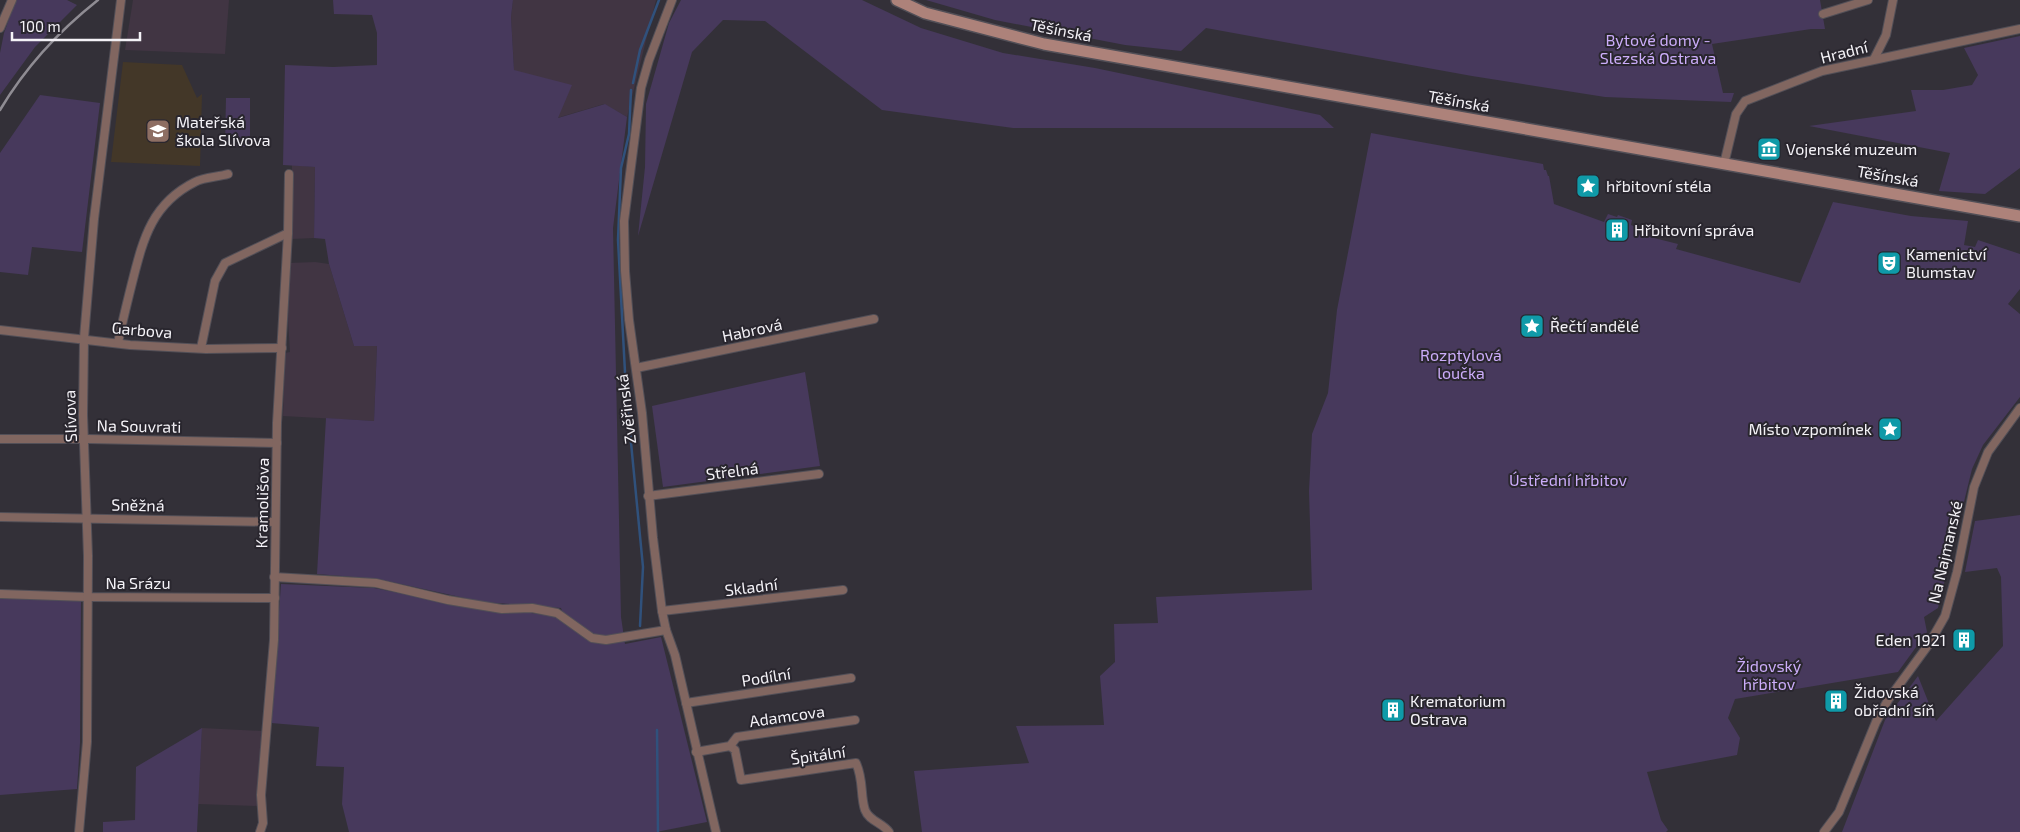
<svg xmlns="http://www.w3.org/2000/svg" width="2020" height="832" font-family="'Exo 2',sans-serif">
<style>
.industrial{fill:#413543}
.education{fill:#433728}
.green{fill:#47395c}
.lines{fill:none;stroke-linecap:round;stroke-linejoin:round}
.stream{stroke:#30517c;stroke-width:2.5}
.minor-casing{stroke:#524f57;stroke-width:10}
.secondary-casing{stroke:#524f57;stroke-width:14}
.minor{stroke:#816660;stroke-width:8}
.secondary{stroke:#ad827a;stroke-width:11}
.rail{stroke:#8f8c93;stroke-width:2.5}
.labels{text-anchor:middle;stroke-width:4;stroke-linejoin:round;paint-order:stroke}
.street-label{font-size:16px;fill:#f4f2f7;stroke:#29262e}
.park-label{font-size:16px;fill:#ccadfa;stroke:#29262e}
.poi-label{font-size:16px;fill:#f4f2f7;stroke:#29262e;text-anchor:start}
</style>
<rect width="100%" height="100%" fill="#333038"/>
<g class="industrial">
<polygon points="133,0 229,0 225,54 125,50"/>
<polygon points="513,0 656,0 627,117 604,104 557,118 514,70 511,17"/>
<polygon points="292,165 315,167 314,238 292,239"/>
<polygon points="315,262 329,264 354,346 377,346 374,421 283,416 285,353 290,352 288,320 289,263"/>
<polygon points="202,728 262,731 259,806 198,804"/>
</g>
<polygon class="education" points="123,62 182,65 197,98 202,94 200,166 111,162"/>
<g class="green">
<polygon points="16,0 67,0 77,5 35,47 0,95 0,53 4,33"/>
<polygon points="333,0 513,0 511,17 514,70 572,85 558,118 605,104 627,117 613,228 621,617 625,644 661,637 707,822 656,832 349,832 342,804 344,767 316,766 319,727 271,723 281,584 374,588 501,613 531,613 558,617 567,626 561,608 483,602 378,579 317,574 326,418 374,421 377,346 354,346 329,264 325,239 314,238 315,167 283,165 285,65 333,67 377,65 377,33 372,15 334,14"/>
<polygon points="681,0 862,0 921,28 1003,53 1095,68 1320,115 1334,128 1013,128 882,110 765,21 723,20 692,52 638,236 645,167 646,104 669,23"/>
<polygon points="926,0 1820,0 1825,29 1811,29 1712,44 1723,93 1734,93 1731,102 1605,97 1472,76 1206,28 1181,51 1125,45 995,20"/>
<polygon points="2020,36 2020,168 1985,194 1939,191 1950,153 1809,126 1916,111 1911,90 1943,90 1972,85 1978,75 1964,48"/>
<polygon points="40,95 100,103 82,252 32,247 28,275 0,272 0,153"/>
<polygon points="226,98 250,98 250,147 225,146"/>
<polygon points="1371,133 1543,164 1544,170 1546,170 1548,176 1549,176 1554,204 1604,222 1608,214 1617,217 1618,215 1632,220 1631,225 1636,227 1634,233 1678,244 1676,249 1800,283 1833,202 1911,216 1968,221 1964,245 1975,247 1978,240 2020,254 2020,289 2008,304 2020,314 2020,397 1983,445 1972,469 1938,608 1924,617 1927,632 1898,672 1735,699 1728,718 1740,738 1737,755 1647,772 1661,820 1668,830 1666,832 922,832 914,771 1029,763 1016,726 1104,725 1100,676 1115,662 1114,624 1158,623 1156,597 1312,590 1309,491 1312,434 1328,393 1337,310"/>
<polygon points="805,372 820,466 663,487 652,406"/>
<polygon points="2020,515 2020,832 1842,832 1885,720 1918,676 1936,721 2003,646 2001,577 1997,568 1965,572 1975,521"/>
<polygon points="0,598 81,600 80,743 77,789 0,795"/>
<polygon points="202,728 197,832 103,832 103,822 135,820 136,767"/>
</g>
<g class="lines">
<g class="stream">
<polyline points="633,83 640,50 659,0"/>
<polyline points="631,90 629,134 621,168 618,240 626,391 643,567 640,626"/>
<polyline points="657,730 658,832"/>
</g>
<g class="minor-casing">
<g id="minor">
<polyline points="672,0 649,60 641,88 624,221 625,271 629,320 642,413 653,538 662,611 666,630 675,655 716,832"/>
<polyline points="1823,14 1868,0"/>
<polyline points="0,28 12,0"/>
<polyline points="1874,59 1886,35 1893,0"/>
<polyline points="1724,164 1736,114 1745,101 1822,71 2020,29"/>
<polyline points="0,330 130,345 206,349 282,348"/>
<path d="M118 343C122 323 127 303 132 283 143 240 151 204 195 182 204 177 218 177 228 174"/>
<polyline points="201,348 215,281 225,263 288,233"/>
<polyline points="636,368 874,319"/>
<polyline points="0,439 89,439 277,443"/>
<polyline points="648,496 819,474"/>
<polyline points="0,517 275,522"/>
<polyline points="274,577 376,583 448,600 502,609 532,608 557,613 592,638 606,640 666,630"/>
<polyline points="1,594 87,597 275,598"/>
<polyline points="662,611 843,590"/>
<polyline points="686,703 851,678"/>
<path d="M730 746 735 750 741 780 856 763C864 781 860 795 865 810 869 821 883 823 889 832"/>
<polyline points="696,752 730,746 737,737 855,720"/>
<polyline points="79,832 87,742 88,556 83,415 84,338 94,219 121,0"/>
<polyline points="260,832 263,823 261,795 274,640 277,423 288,233 289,174"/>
<polyline points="1824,832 1839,812 1876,722 1888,700 1929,644 1945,616 1957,572 1974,487 1988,452 2020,408"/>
</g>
</g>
<g class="secondary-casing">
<polyline id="secondary" points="897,0 925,13 1044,44 2020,216"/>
</g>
<use href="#minor" class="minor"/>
<use href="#secondary" class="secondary"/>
<path class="rail" d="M0 110C25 68 60 30 98 0"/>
</g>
<defs>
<g id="school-square" transform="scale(1.25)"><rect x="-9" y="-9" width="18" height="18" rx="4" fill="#8d6e63" stroke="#29262e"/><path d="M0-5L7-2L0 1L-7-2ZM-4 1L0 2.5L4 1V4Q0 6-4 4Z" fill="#fff"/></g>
<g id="museum-square" transform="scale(1.25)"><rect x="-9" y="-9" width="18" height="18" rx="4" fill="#0f9aa8" stroke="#29262e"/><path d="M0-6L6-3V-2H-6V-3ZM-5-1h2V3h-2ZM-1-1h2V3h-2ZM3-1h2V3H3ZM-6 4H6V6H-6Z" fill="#fff"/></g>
<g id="sight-square" transform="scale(1.25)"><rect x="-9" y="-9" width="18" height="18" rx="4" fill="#0f9aa8" stroke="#29262e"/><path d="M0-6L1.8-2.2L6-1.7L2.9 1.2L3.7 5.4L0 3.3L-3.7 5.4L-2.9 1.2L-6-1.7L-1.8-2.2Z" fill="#fff"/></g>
<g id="building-square" transform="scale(1.25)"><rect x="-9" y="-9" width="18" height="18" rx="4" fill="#0f9aa8" stroke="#29262e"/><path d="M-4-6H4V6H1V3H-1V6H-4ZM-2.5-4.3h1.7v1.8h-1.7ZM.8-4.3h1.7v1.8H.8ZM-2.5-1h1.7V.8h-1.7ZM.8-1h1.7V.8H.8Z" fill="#fff"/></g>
<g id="theatre-square" transform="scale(1.25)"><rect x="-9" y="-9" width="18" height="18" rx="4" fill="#0f9aa8" stroke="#29262e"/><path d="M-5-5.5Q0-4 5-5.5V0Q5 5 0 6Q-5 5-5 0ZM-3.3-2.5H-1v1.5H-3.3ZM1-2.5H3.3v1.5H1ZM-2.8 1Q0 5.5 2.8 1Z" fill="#fff"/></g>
</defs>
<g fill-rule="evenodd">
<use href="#school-square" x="158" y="131"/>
<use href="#museum-square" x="1769" y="149"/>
<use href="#sight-square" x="1588" y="186"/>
<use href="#building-square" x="1617" y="230"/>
<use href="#theatre-square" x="1889" y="263"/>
<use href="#sight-square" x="1532" y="326"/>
<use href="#sight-square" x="1890" y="429"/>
<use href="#building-square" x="1964" y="640"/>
<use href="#building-square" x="1836" y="701"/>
<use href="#building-square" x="1393" y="710"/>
</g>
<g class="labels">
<g class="street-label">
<text transform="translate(1061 30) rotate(11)" y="6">Těšínská</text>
<text transform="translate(1844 52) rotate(-14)" y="6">Hradní</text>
<text transform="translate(1459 101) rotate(10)" y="6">Těšínská</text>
<text transform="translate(1888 176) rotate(10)" y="6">Těšínská</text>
<text transform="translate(142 330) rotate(5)" y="6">Garbova</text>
<text transform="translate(752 330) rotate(-12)" y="6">Habrová</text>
<text transform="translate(626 409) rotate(-97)" y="6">Zvěřinská</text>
<text transform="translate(70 416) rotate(-92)" y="6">Slívova</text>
<text transform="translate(139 426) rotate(1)" y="6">Na Souvrati</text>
<text transform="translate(732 471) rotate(-7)" y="6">Střelná</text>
<text transform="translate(262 503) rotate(-89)" y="6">Kramolišova</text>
<text transform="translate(138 505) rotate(1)" y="6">Sněžná</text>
<text transform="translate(1945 552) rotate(-77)" y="6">Na Najmanské</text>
<text x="138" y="589">Na Srázu</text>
<text transform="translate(751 587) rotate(-7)" y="6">Skladní</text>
<text transform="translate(766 677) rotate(-9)" y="6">Podílní</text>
<text transform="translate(787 716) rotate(-8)" y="6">Adamcova</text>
<text transform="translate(818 755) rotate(-8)" y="6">Špitální</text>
</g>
<g class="park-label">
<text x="1658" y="46">Bytové domy -<tspan x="1658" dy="18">Slezská Ostrava</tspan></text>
<text x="1461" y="361">Rozptylová<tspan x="1461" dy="18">loučka</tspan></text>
<text x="1568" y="486">Ústřední hřbitov</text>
<text x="1769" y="672">Židovský<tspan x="1769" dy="18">hřbitov</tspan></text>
</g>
<g class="poi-label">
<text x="176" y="128">Mateřská<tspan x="176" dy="18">škola Slívova</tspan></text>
<text x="1786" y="155">Vojenské muzeum</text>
<text x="1606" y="192">hřbitovní stéla</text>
<text x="1634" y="236">Hřbitovní správa</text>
<text x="1906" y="260">Kamenictví<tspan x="1906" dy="18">Blumstav</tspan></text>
<text x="1550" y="332">Řečtí andělé</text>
<text x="1872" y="435" text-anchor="end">Místo vzpomínek</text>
<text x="1946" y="646" text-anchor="end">Eden 1921</text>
<text x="1854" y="698">Židovská<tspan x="1854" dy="18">obřadní síň</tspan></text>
<text x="1410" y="707">Krematorium<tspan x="1410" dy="18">Ostrava</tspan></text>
</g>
</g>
<path d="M12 32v8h128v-8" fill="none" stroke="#f4f2f7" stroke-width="2.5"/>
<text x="20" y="32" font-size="15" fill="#f4f2f7" stroke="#29262e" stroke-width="4" paint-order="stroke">100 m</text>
</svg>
